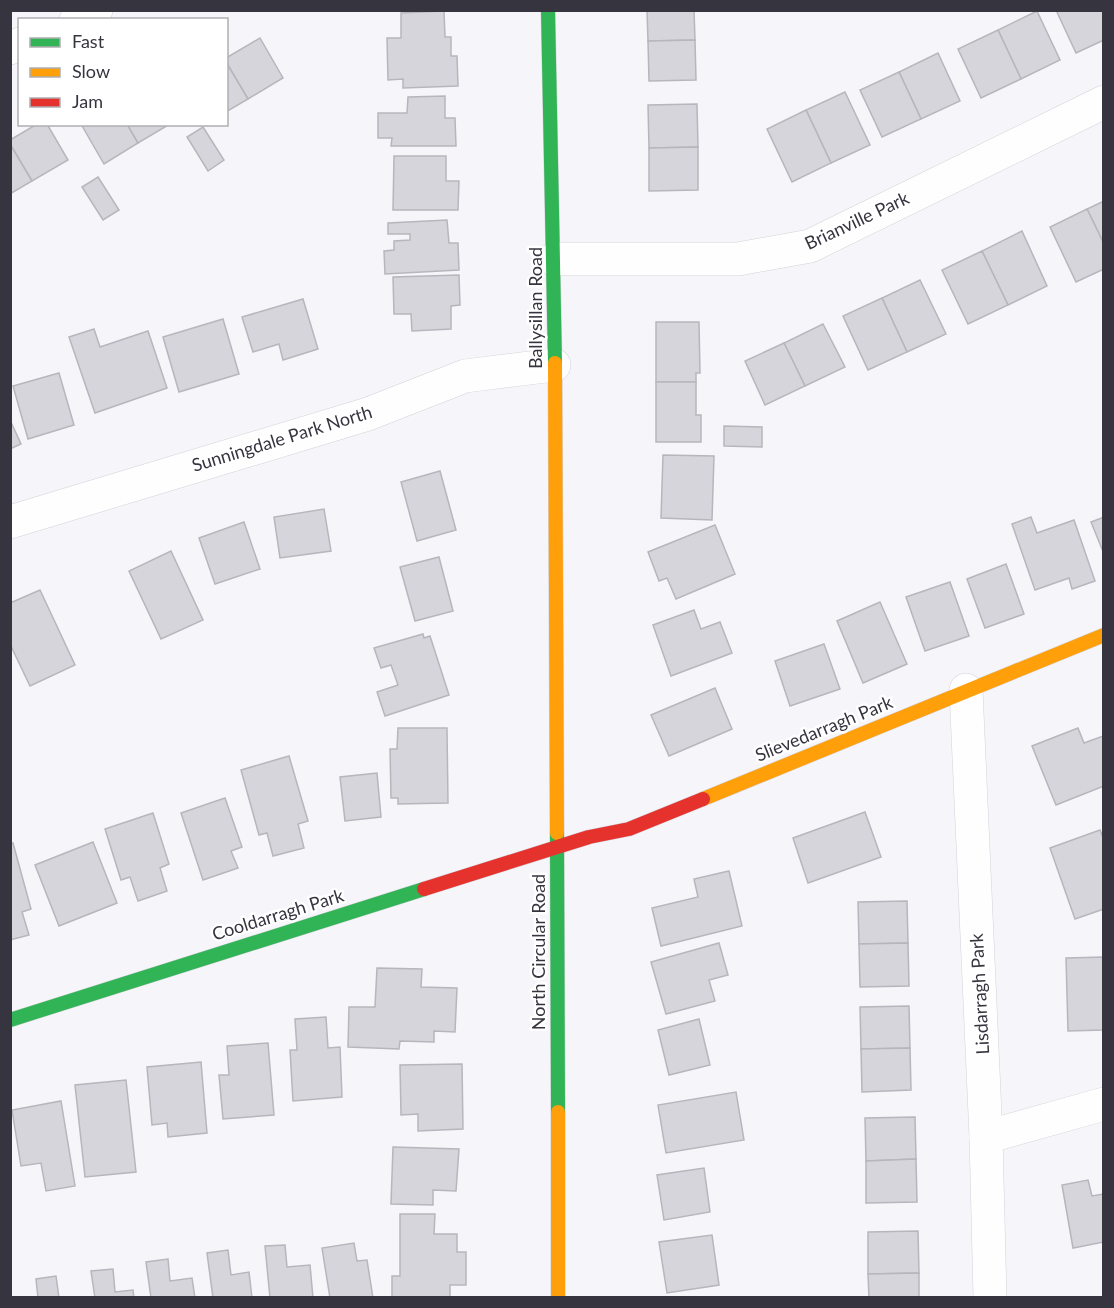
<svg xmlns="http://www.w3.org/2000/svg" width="1114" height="1308" font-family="Lato,sans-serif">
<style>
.building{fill:#d6d5dc;stroke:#b6b6bc;stroke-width:1.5}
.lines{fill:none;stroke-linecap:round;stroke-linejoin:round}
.street-casing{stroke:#d2d2d9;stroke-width:34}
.fast-casing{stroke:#d2d2d9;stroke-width:15}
.slow-casing{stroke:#d2d2d9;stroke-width:15}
.jam-casing{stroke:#d2d2d9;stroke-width:15}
.street{stroke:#fefefe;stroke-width:33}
.fast{stroke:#30b455;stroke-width:14}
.slow{stroke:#ff9f0a;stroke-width:14}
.jam{stroke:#e5322d;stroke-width:14}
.labels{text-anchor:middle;stroke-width:5;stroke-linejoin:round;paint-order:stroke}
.street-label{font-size:18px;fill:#36353f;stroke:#fff}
</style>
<rect width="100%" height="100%" fill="#f5f5fa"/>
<g class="building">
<polygon points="647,10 694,10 695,40 648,41"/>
<polygon points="1056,10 1104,10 1104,40 1076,53"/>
<polygon points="444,11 445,37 451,37 451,56 457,56 458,86 403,88 403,79 388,80 387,38 401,38 401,13"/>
<polygon points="1037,11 1060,60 1021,79 998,30"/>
<polygon points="998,30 1021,79 981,98 958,49"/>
<polygon points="260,38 283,78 248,99 226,62 226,58"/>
<polygon points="695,40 696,80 649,81 648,41"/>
<polygon points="938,53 960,101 921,119 899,72"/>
<polygon points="226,62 248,99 226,112"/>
<polygon points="899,72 921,119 882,137 860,90"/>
<polygon points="845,92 870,145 831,163 806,110"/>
<polygon points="445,96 445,118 455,118 456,146 391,146 392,138 378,138 378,113 407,113 408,97"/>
<polygon points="697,104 698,147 649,148 648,105"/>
<polygon points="806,110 831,163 792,182 767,129"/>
<polygon points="37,124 47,124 68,160 32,181 10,144 10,140"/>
<polygon points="81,124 127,124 138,143 104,164"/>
<polygon points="127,124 170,124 138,143"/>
<polygon points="203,127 224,160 208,171 187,137"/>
<polygon points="10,144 32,181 10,194"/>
<polygon points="698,147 698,190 649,191 649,148"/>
<polygon points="394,156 446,156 446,181 459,181 458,210 393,210"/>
<polygon points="98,177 119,210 103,220 82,187"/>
<polygon points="1104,201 1104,244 1087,209"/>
<polygon points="1087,209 1104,244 1104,269 1076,282 1050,227"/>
<polygon points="447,220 449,243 458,243 459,270 385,274 384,251 394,250 394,241 410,240 410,234 388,234 388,223"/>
<polygon points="1022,231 1047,286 1008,305 982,251"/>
<polygon points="982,251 1008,305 968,324 942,270"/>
<polygon points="459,275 460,305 451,306 451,329 412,331 411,314 394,314 393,277"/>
<polygon points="920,280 946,334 907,352 882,298"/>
<polygon points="882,298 907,352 868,370 843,316"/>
<polygon points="303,299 318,349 283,360 279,344 253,352 242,317"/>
<polygon points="223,319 239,374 179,392 163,337"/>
<polygon points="656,322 699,322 700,373 696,373 696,382 656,382"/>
<polygon points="823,324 845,367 805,386 784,343"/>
<polygon points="94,329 100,347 148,331 167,388 95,413 69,337"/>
<polygon points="784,343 805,386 765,405 745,361"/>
<polygon points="59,373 74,425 28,439 13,386"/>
<polygon points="656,382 696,382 696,415 701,415 701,442 656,442"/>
<polygon points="10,420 21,444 10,449"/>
<polygon points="724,426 762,427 762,447 724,446"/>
<polygon points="663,455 714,456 712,520 661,518"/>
<polygon points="440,471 456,530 417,541 401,482"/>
<polygon points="324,509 331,551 280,558 274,517"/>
<polygon points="1031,517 1037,533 1074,520 1095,581 1072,589 1069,578 1035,590 1012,524"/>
<polygon points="1104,517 1104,554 1091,522"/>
<polygon points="244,522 260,569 215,584 199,538"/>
<polygon points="715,525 735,574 676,599 667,578 659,581 648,552"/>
<polygon points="171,551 203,620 161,639 129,571"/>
<polygon points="439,557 453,611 415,621 400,567"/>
<polygon points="1006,564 1024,614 985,628 967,579"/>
<polygon points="950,582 969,636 925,651 906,597"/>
<polygon points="40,590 75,665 30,686 10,644 10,603"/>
<polygon points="880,602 907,664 863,683 837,621"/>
<polygon points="694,610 701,629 720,622 732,653 671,676 653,625"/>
<polygon points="423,634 424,638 430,636 449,695 385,716 377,692 398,685 391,665 381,668 374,648"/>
<polygon points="824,644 840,689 790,706 775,661"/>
<polygon points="715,688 732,729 669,756 651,715"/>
<polygon points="398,728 447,728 448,803 398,804 398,798 391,798 390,749 397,749"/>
<polygon points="1078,728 1084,743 1103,736 1104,786 1056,805 1032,746"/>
<polygon points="289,756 308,821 298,824 304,848 273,856 267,833 259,835 241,770"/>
<polygon points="377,773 381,817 345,821 340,777"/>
<polygon points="225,798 242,847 231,851 238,868 203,880 181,813"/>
<polygon points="865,812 881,857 808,883 793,838"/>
<polygon points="153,813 169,864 160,868 167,891 138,901 130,877 121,880 105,829"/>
<polygon points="1100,830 1104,840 1104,909 1075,919 1050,848"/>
<polygon points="93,842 117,903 59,926 35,865"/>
<polygon points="13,843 31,909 22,912 29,935 10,940 10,844"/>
<polygon points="729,871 742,926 661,946 652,908 698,897 694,879"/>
<polygon points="907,901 908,943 859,944 858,902"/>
<polygon points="719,943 728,975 709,980 715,1001 666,1014 651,962"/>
<polygon points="908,943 909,986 860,987 859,944"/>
<polygon points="1104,957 1104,1030 1068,1031 1066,958"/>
<polygon points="377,968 422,969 421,987 457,988 455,1032 434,1031 434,1042 400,1041 399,1049 348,1047 349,1007 375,1007"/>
<polygon points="909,1006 910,1048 861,1049 860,1007"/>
<polygon points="326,1017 328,1048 340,1047 342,1097 293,1101 290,1050 297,1050 295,1019"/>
<polygon points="699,1019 710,1065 669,1075 658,1030"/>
<polygon points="268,1043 274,1115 223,1119 219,1075 229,1075 227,1046"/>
<polygon points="910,1048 911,1090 862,1092 861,1049"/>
<polygon points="201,1062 207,1133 168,1137 167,1123 152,1125 147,1067"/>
<polygon points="462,1064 463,1129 418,1131 418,1114 401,1115 400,1065"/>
<polygon points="126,1080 136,1172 85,1177 75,1085"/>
<polygon points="736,1092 744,1140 666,1153 658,1105"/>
<polygon points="61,1101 75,1186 46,1191 41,1163 21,1166 12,1110"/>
<polygon points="915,1117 916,1159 866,1161 865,1118"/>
<polygon points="393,1147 459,1149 456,1191 433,1190 433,1205 391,1204"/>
<polygon points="916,1159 917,1202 866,1203 866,1161"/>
<polygon points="704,1168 710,1212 664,1220 657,1175"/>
<polygon points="1088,1180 1092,1196 1104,1194 1104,1242 1073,1248 1062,1185"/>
<polygon points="400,1214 435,1214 434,1234 457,1234 457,1252 466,1252 466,1285 450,1285 450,1298 392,1298 392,1276 400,1276"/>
<polygon points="918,1231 919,1273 868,1274 868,1232"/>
<polygon points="712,1235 719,1285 667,1293 659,1242"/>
<polygon points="354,1243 357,1261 367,1260 373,1298 330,1298 322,1248"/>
<polygon points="285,1245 287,1267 310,1265 313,1298 270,1298 265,1246"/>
<polygon points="228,1250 231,1275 249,1272 252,1298 213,1298 207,1253"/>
<polygon points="168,1259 170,1281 192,1278 195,1298 151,1298 146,1262"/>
<polygon points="113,1269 115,1292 133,1290 134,1298 95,1298 91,1271"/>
<polygon points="919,1273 919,1298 869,1298 868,1274"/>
<polygon points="56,1276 59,1298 38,1298 36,1279"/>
</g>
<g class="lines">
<g class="street-casing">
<g id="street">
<polyline points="76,20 96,10"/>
<polyline points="10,48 20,44"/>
<polyline points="554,259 738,259 810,246 1104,102"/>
<polyline points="10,522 368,414 465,376 554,365"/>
<polyline points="966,690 986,1137 990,1298"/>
<polyline points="986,1137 1104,1104"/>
</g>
</g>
<g class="fast-casing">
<g id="fast">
<polyline points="548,10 555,363"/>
<polyline points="557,833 558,1112"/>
<polyline points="10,1020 424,889"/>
</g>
</g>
<g class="slow-casing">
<g id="slow">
<polyline points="555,363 557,833"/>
<polyline points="703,799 1104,635"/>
<polyline points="558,1112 558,1298"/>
</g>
</g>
<g class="jam-casing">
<polyline id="jam" points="424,889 589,837 629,829 703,799"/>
</g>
<use href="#street" class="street"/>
<use href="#fast" class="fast"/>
<use href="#slow" class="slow"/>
<use href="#jam" class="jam"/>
</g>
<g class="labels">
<g class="street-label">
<text transform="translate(857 221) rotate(-25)" y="6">Brianville Park</text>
<text transform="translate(536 308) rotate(-90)" y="6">Ballysillan Road</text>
<text transform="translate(282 439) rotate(-17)" y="6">Sunningdale Park North</text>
<text transform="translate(824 729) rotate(-22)" y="6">Slievedarragh Park</text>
<text transform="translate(278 915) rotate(-17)" y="6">Cooldarragh Park</text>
<text transform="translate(539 952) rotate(-90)" y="6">North Circular Road</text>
<text transform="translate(980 994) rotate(-93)" y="6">Lisdarragh Park</text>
</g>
</g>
<rect width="1114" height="1308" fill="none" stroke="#36353f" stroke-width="24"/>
<rect x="18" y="18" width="210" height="108" fill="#ffffff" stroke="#afaeb2" stroke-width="1.5"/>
<rect x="30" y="38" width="30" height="9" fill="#30b455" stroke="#afaeb2" stroke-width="1.5"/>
<text x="72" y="48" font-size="18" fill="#36353f">Fast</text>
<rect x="30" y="68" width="30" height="9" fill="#ff9f0a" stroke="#afaeb2" stroke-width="1.5"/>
<text x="72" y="78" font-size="18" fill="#36353f">Slow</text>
<rect x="30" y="98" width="30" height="9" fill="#e5322d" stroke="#afaeb2" stroke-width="1.5"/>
<text x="72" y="108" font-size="18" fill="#36353f">Jam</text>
</svg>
